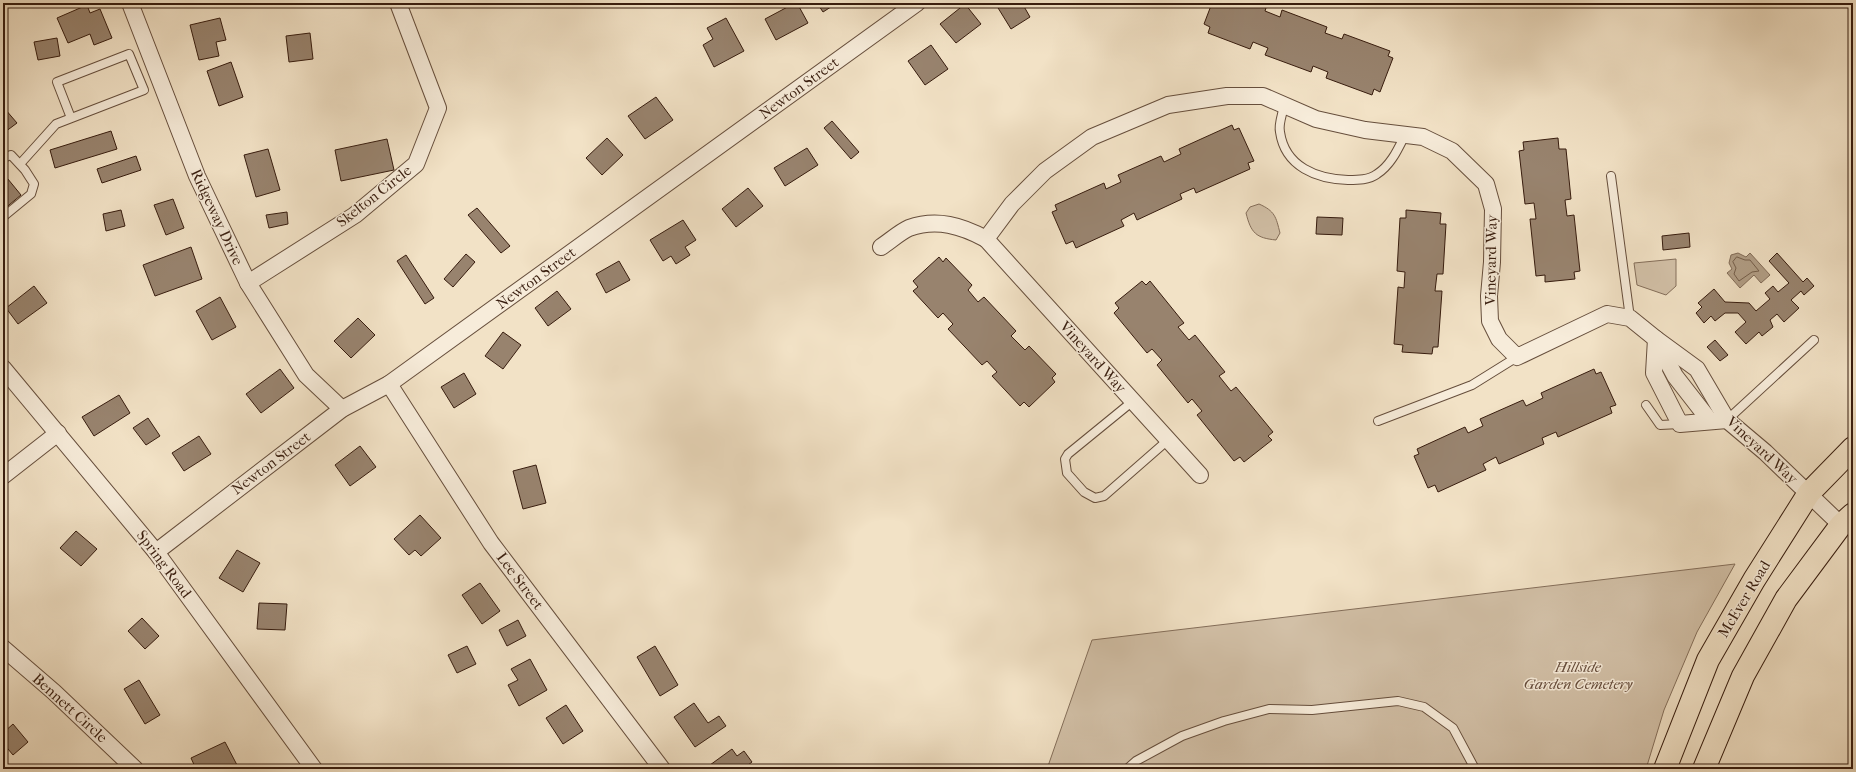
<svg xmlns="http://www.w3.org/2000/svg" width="1856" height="772" font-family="'IM FELL French Canon',serif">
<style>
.green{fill:#d2c0a7;stroke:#846e5a}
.water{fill:#b29f87;stroke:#816b57}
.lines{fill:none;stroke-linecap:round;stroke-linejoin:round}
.shore{stroke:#745e4a;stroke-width:1}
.building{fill:#98836e;stroke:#371c0e}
.lane-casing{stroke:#664e3c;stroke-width:10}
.street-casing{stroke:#664e3c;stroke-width:18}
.primary-casing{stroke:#371c0e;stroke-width:24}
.lane{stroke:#f7ecda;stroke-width:8}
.street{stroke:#f7ecda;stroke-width:16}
.primary{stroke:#f2e2c6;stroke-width:22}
.labels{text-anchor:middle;stroke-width:3;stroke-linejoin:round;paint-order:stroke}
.street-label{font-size:15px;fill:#371c0e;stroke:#f7ecda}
.park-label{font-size:15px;font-style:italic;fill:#664d3c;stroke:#f7ecda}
</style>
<rect width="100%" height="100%" fill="#f2e2c6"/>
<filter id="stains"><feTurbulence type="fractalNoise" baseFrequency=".005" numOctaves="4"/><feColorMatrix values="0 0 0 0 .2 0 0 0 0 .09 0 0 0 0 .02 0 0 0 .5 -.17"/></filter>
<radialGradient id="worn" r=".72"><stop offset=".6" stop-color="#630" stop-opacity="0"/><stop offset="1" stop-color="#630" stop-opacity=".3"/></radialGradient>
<g class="green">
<path d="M1259 204C1275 211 1276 217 1280 233L1276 240C1256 238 1251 233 1246 213L1250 207Z"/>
<polygon points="1676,259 1676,286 1666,295 1637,285 1634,263"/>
<polygon points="1735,564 1697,632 1664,710 1646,769 1047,769 1092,640"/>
</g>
<polygon class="water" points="1738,253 1746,257 1750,253 1770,275 1761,283 1754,275 1740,288 1727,273 1732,269 1729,263 1731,255"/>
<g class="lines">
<polygon class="shore" points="1737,257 1745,260 1750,260 1759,271 1752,272 1739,281 1734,274 1736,268 1733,262"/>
</g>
<g class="building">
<polygon points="795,3 797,3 808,23 776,40 765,19"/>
<polygon points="817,3 837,3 823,12"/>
<polygon points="995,3 1022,3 1030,17 1011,29"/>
<polygon points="1212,3 1262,3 1267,5 1265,11 1280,17 1282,10 1327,27 1325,33 1342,39 1344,34 1390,51 1388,56 1393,58 1380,92 1374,89 1372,95 1326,78 1328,72 1313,66 1311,72 1265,55 1268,48 1253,42 1250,49 1208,33 1210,27 1204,24"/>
<polygon points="965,4 981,24 956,43 940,24"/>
<polygon points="87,5 90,13 100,9 112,38 94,45 90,34 68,43 57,18"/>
<polygon points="220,18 226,40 216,42 219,56 199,60 190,25"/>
<polygon points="726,18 744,51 714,67 703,45 713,39 707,28"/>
<polygon points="310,33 313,59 289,62 286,36"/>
<polygon points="57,38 60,56 38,60 34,42"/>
<polygon points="931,45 948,69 925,85 908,61"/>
<polygon points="231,62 243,97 219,106 207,71"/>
<polygon points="656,97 673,120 645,139 628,116"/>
<polygon points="5,109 17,123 5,132 3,128 3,110"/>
<polygon points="832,121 859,152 851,159 824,128"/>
<polygon points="1232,125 1234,130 1239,128 1254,161 1248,163 1250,169 1196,193 1194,188 1180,194 1182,199 1137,220 1134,213 1121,220 1124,226 1076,248 1073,241 1066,244 1052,212 1057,210 1055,205 1104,183 1106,189 1121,182 1118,175 1161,156 1164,162 1181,154 1179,149"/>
<polygon points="111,131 117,149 55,168 50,150"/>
<polygon points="607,138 623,155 602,175 586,158"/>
<polygon points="1558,138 1559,149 1566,149 1571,199 1565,200 1567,216 1574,215 1580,271 1574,272 1575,279 1545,282 1545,275 1536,276 1530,219 1536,219 1534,203 1525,204 1519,151 1524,150 1523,142"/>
<polygon points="387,139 394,170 341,181 335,150"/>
<polygon points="807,148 818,165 785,186 774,168"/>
<polygon points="268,149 280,190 256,197 244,155"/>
<polygon points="136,156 141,170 102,183 97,169"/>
<polygon points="3,173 21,195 3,210"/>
<polygon points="748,188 763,206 736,227 722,209"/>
<polygon points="173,199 184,228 166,235 154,205"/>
<polygon points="477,208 510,246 501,253 468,215"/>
<polygon points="121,210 125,226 106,231 103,214"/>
<polygon points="1406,210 1441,213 1440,224 1446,224 1443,274 1437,274 1435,291 1442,291 1438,347 1433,347 1432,354 1402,352 1403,345 1394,344 1398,287 1404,288 1405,272 1397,271 1400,218 1406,218"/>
<polygon points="287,212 288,224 269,228 266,215"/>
<polygon points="1317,217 1343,218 1342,235 1316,234"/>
<polygon points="683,220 696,240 685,247 690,255 676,264 671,256 663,261 650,240"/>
<polygon points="1689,233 1690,247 1663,250 1662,236"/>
<polygon points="191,247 202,279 155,296 143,265"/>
<polygon points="1777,253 1803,282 1807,278 1814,286 1804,295 1801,291 1791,300 1799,308 1784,322 1777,314 1770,320 1773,327 1762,336 1759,332 1746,344 1735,332 1746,322 1738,313 1725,313 1715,321 1711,316 1704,323 1696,313 1702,307 1698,303 1714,289 1725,302 1749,303 1756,311 1770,299 1765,293 1773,286 1778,292 1789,283 1769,261"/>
<polygon points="466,254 475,262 453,287 444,279"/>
<polygon points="406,255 434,298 425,304 397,261"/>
<polygon points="939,257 943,262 946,258 972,285 968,290 978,302 984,297 1016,331 1011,336 1025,350 1029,346 1056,374 1052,378 1055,382 1029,407 1024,402 1020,406 992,376 997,372 987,361 982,365 948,329 953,324 943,313 938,318 913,291 918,287 913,281"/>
<polygon points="619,261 630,280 606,293 596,274"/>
<polygon points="1142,281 1146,285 1150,281 1184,323 1178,327 1189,340 1195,335 1225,372 1219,376 1231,391 1236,387 1273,432 1268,436 1272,440 1244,462 1240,457 1234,461 1197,415 1202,411 1192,399 1188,403 1157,365 1162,360 1152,349 1147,353 1114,313 1119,308 1115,303"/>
<polygon points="34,286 47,303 18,324 6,308"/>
<polygon points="557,291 571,309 548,326 535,308"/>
<polygon points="220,297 236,327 212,340 196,311"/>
<polygon points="358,318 375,335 351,358 334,341"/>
<polygon points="503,332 521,345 503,369 485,356"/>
<polygon points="1715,340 1728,355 1720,361 1707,347"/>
<polygon points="280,369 294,388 261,413 246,394"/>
<polygon points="1594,369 1596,374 1601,372 1616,405 1610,407 1612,413 1558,437 1556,432 1542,438 1544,444 1499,464 1496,457 1483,464 1486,470 1438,492 1435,485 1428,488 1414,456 1419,454 1417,449 1465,427 1468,433 1483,426 1480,419 1523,400 1526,406 1543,398 1541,393"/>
<polygon points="464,373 476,394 454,408 441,387"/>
<polygon points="119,395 130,413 94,436 82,417"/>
<polygon points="148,418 160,436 146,445 133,428"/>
<polygon points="199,436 211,454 184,471 172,453"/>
<polygon points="360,446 376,467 350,486 335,465"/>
<polygon points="536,465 546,503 523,509 513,471"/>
<polygon points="420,515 441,538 421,556 415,550 409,555 394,539"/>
<polygon points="76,531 97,549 81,566 60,548"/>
<polygon points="237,550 260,563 243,592 219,578"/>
<polygon points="480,583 500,611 482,624 462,595"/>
<polygon points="259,603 287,604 285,630 257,629"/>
<polygon points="142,618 159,636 145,649 128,631"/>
<polygon points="518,620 526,636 507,646 499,630"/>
<polygon points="467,646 476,664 457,673 448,655"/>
<polygon points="655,646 678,685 660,696 637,657"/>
<polygon points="530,659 547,690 519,706 508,685 518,680 511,669"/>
<polygon points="139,680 160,715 145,724 124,689"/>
<polygon points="694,703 708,723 719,716 726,726 695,747 674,717"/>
<polygon points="566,705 583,731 563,744 546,718"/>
<polygon points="13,724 28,742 13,755 3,743 3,733"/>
<polygon points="225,742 237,765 229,769 196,769 191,758"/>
<polygon points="732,749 737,756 744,751 752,762 743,769 714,769 710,765"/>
</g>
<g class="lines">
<g class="lane-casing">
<g id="lane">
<path d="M1284 105C1283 113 1278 124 1280 132 1285 167 1317 179 1348 180 1358 180 1369 180 1377 174 1391 165 1398 149 1405 135"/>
<polyline points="3,158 11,155 25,170 34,184 31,194 3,217"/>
<polyline points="20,164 56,124 144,90 129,54 57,82 71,118"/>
<polyline points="1611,176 1630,318"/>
<polyline points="1133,401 1068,454 1065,459 1067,473 1084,492 1095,498 1104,496 1168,440"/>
<polyline points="1646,405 1660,425 1680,424"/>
<polyline points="1727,420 1814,340"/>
<polyline points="1378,421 1472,385 1517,357"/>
<polyline points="1127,769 1136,761 1182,736 1224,721 1269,709 1312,710 1398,701 1424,707 1453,728 1475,769"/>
</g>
</g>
<g class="street-casing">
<g id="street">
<polyline points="130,3 197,176 248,283 306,375 342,409"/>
<path d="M881 247C890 241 900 232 909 228 937 218 962 226 986 239"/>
<polyline points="248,283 355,215 416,164 438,108 398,3"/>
<polyline points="1656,339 1654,373 1680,424 1727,420"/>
<polyline points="1657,342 1675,376 1710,421"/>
<polyline points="3,368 156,552 314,769"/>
<polyline points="389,384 491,543 662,769"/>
<polyline points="1200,475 986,239 1012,204 1045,171 1092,137 1168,105 1227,96 1263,96 1316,119 1365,130 1423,137 1452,151 1486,184 1493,209 1492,262 1489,296 1490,321 1499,339 1517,357 1607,314 1630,318 1656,339 1697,369 1727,420 1765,452 1841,525"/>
<polyline points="3,476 58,433"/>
<polyline points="156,552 342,409 389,384 917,3"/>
<polyline points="3,648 54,692 135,769"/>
</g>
</g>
<g class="primary-casing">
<g id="primary">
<polyline points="1665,769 1708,660 1754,580 1809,493 1853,448"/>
<polyline points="1704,769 1743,676 1786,599 1841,525 1853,514"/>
</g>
</g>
<use href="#lane" class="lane"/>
<use href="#street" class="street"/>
<use href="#primary" class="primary"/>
</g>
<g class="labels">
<g class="street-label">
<text transform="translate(799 88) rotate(-36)" y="5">Newton Street</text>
<text transform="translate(374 196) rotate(-38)" y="5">Skelton Circle</text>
<text transform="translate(217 217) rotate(65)" y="5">Ridgeway Drive</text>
<text transform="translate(1491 260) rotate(-89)" y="5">Vineyard Way</text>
<text transform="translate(536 278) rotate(-36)" y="5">Newton Street</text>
<text transform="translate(1093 357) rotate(48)" y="5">Vineyard Way</text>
<text transform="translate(1762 450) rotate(43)" y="5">Vineyard Way</text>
<text transform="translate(271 463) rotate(-37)" y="5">Newton Street</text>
<text transform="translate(164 564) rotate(53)" y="5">Spring Road</text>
<text transform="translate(520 581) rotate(53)" y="5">Lee Street</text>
<text transform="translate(1744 599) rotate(-59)" y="5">McEver Road</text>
<text transform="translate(70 708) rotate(42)" y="5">Bennett Circle</text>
</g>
<g class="park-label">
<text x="1578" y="672">Hillside<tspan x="1578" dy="17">Garden Cemetery</tspan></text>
</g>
</g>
<rect width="1856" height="772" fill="none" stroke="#f2e2c6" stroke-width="16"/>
<rect x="4" y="4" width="1848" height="764" fill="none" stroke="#371c0e" stroke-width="2"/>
<rect x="8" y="8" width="1840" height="756" fill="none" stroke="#371c0e"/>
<rect width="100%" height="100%" filter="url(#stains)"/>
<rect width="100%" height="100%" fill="url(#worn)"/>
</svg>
